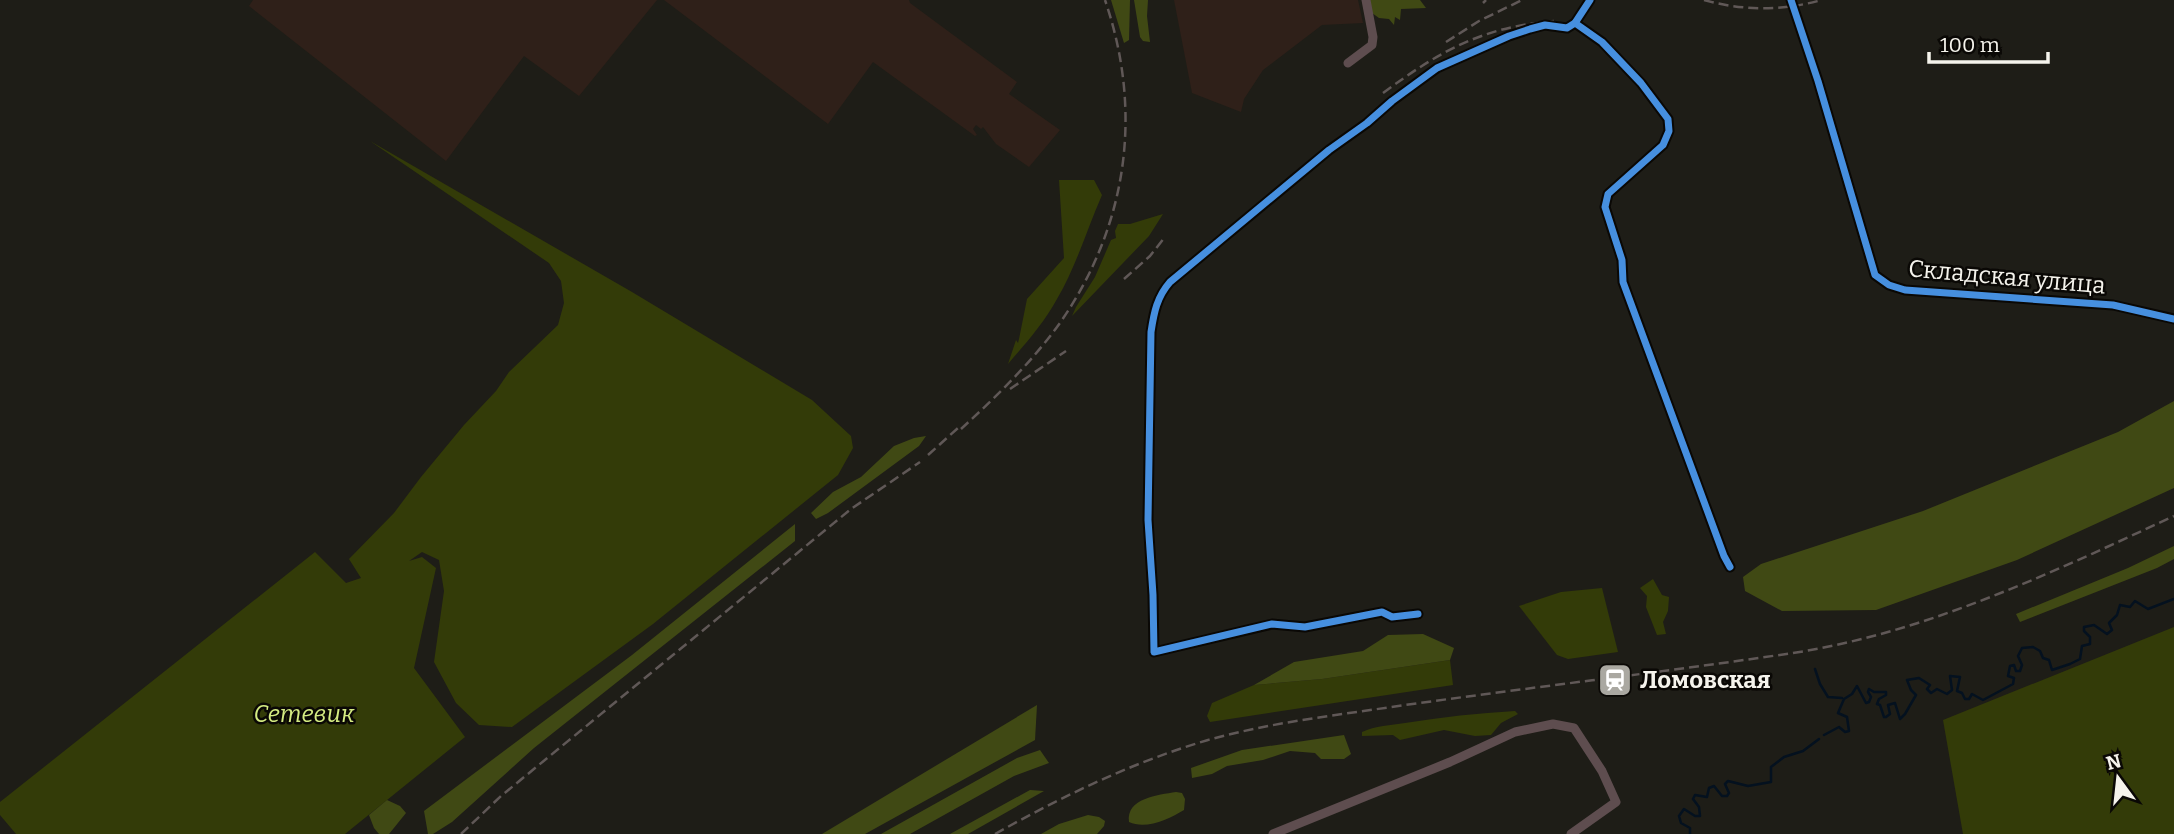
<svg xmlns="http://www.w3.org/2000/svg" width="2174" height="834" font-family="Bitter,serif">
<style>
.industrial{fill:#2f2019}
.green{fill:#333b08}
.forest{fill:#404914}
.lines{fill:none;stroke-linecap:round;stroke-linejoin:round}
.stream{stroke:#04111f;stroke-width:2.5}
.street{stroke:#5e4d4f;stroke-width:9}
.rail{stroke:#605857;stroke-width:2.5;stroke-dasharray:10 5;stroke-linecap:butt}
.cycleway-casing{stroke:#0a0805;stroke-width:11}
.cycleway{stroke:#468fdf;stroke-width:7}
.labels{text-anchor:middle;stroke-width:5;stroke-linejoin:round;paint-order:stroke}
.street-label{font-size:24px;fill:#f5f3ec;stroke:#0a0805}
.poi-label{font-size:24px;font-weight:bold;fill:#f5f3ec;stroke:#0a0805;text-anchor:start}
.park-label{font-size:24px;font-style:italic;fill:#d4eb82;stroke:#0a0805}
</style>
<rect width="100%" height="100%" fill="#1e1d17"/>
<g class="industrial">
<polygon points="253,0 657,0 579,96 524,56 446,161 249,6"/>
<polygon points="664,0 909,0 910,3 1017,82 1009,94 1060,130 1029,167 996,144 983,127 981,129 976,125 973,129 977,135 975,136 873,62 828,124"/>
<polygon points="1174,0 1358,0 1363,23 1322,25 1263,70 1244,99 1241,112 1192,93"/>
</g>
<g class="green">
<polygon points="370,141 632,292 812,400 851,436 853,448 838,475 653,624 512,727 479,725 456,703 434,662 444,591 439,560 422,552 409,561 422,557 436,568 414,668 465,737 345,834 16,834 0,815 0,802 315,552 346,583 361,578 349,559 394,513 421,477 464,425 496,391 509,372 558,325 564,303 561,281 549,263"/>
<path d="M1059 180H1094L1102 195C1087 229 1076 267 1057 299 1044 323 1026 343 1008 364L1016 340 1018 343 1019 339 1027 299 1064 258Z"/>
<polygon points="1163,214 1149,236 1072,316 1076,307 1095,277 1111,240 1116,238 1115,231 1118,224 1130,224"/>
<polygon points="1653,579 1662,595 1669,597 1668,611 1663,622 1666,634 1657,635 1646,607 1647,596 1640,588"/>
<polygon points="1602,588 1618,652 1568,659 1557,655 1519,606 1561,592"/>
<polygon points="2174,627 2174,834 1963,834 1943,720"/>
<polygon points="1450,660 1453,685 1210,722 1207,716 1212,703 1254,685 1322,679"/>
<path d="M1515 711 1518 714 1501 723 1491 735 1475 736 1444 730 1400 740 1393 735 1362 736V732C1375 726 1391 725 1405 723 1442 717 1478 713 1515 711Z"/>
</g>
<g class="forest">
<polygon points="1111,0 1130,0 1129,40 1124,43"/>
<polygon points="1134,0 1148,0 1147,16 1150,42 1143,41 1140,37"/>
<polygon points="1370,0 1420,0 1426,8 1401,9 1400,20 1395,17 1394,25 1389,19 1379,18 1372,13"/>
<polygon points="2174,401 2174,488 2017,560 1876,610 1782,611 1745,591 1743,577 1761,564 1923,511 2118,432"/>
<polygon points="926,436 919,446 828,513 816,519 811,513 833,492 861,477 894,446 914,438"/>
<polygon points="795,524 795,541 534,748 452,822 433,834 428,834 424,811 632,655"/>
<polygon points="2174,546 2174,559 2157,568 2020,622 2016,614 2128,568"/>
<polygon points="1423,634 1454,648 1450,660 1322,679 1254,685 1294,662 1363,651 1388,635"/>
<polygon points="1037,705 1035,740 865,834 822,834"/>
<polygon points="1344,735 1351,754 1344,759 1321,759 1315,753 1290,751 1263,760 1227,766 1212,774 1192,778 1191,768 1242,750"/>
<polygon points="1040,750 1049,763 1014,776 910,834 881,834 1017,758"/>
<polygon points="1030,790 1044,791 968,834 950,834"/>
<path d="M1176 792 1182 793 1185 799 1184 810C1169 819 1146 830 1129 822 1126 798 1158 795 1176 792Z"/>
<polygon points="387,800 400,806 406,813 389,834 379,834 374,828 369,815"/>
<polygon points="1088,815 1099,817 1105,821 1104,826 1097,834 1041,834 1059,824"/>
</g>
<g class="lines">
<g class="stream">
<polyline points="1815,669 1820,684 1828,697 1842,698"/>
<polyline points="1824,735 1839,727 1845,732 1849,731 1847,717 1838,713 1844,699 1852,694 1857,686 1866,703 1869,702 1871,697 1868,692 1869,689 1874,692 1886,692 1886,695 1879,699 1877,704 1880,705 1884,717 1886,717 1890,714 1888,705 1895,703 1900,719 1905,714 1916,695 1911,690 1907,680 1919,678 1930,685 1927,689 1931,693 1937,689 1947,694 1952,690 1950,676 1960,677 1957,691 1962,693 1965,699 1969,699 1972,694 1983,700 2013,684 2014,678 2008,676 2010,666 2014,665 2016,671 2020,671 2022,665 2018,656 2022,648 2033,647 2040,651 2043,658 2049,660 2052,670 2070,664 2080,659 2082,646 2090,644 2090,637 2084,631 2084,627 2094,625 2107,634 2112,630 2109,623 2117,615 2120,605 2130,607 2135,601 2148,609 2174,599"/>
<polyline points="1690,834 1690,828 1681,823 1679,816 1684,809 1695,816 1700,816 1699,807 1693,799 1695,795 1707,797 1709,788 1714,786 1722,796 1727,796 1729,793 1725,784 1728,781 1748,786 1771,782 1771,767 1784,757 1803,751 1819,739"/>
</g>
<g class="street">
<polyline points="1791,0 1818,81 1875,275 1889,285 1905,290 2113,305 2174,319"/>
<polyline points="1575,23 1602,42 1641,83 1668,119 1669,131 1663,145 1608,194 1605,207 1622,260 1623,282 1724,556 1730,567"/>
<polyline points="1348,63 1372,45 1373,37 1366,0"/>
<path d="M1418 614 1392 617 1382 612 1305 627 1272 624 1154 652 1153 595 1148 520 1151 332C1154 312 1157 297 1170 282L1329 150 1367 123 1392 101 1437 68 1509 36 1530 29 1545 25 1567 28 1575 23 1590 0"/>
<polyline points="1273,834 1450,762 1515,732 1553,724 1574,728 1602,771 1616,802 1571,834"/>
</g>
<g class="rail">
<path d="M1704 0C1744 11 1781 11 1822 0"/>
<polyline points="1483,3 1486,0"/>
<polyline points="1446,42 1479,21 1522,0"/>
<path d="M1383 93C1440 51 1482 27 1554 21"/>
<polyline points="1124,279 1150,256 1165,237"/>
<polyline points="1010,389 1066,351"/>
<path d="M961 429C997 396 1034 360 1062 320 1128 223 1143 111 1105 0"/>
<polyline points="928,455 958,428"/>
<polyline points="461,834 501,796 851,509 920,462"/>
<path d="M995 834C1063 796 1133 762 1208 740 1272 722 1339 715 1405 705 1534 687 1664 672 1793 653 1928 632 2051 573 2174 516"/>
</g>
<g class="cycleway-casing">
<g id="cycleway">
<polyline points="1791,0 1818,81 1875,275 1889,285 1905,290 2113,305 2174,319"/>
<polyline points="1575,23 1602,42 1641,83 1668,119 1669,131 1663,145 1608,194 1605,207 1622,260 1623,282 1724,556 1730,567"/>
<path d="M1418 614 1392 617 1382 612 1305 627 1272 624 1154 652 1153 595 1148 520 1151 332C1154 312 1157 297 1170 282L1329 150 1367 123 1392 101 1437 68 1509 36 1530 29 1545 25 1567 28 1575 23 1590 0"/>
</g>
</g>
<use href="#cycleway" class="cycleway"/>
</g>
<defs>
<g id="station-square" transform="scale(1.75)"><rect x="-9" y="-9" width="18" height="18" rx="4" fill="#aaa8a1" stroke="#0a0805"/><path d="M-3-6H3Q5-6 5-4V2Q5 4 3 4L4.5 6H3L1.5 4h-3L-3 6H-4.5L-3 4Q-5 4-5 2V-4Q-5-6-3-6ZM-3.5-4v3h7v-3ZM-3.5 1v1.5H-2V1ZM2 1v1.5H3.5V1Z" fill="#fff"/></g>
</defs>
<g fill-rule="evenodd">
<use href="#station-square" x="1615" y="680"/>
</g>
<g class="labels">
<g class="street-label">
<text transform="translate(2007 277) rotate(5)" y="8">Складская улица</text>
</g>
<g class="poi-label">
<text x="1640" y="688">Ломовская</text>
</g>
<g class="park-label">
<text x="304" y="722">Сетевик</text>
</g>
</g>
<g transform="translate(2118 778) rotate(345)" stroke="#0a0805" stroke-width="5" paint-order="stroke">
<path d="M0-5L12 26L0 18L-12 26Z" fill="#f5f3ec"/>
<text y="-10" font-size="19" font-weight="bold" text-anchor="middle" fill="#f5f3ec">N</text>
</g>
<path d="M1929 52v10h119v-10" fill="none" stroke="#f5f3ec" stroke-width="3.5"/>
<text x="1940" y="52" font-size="21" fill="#f5f3ec" stroke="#0a0805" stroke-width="5" paint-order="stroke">100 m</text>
</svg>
